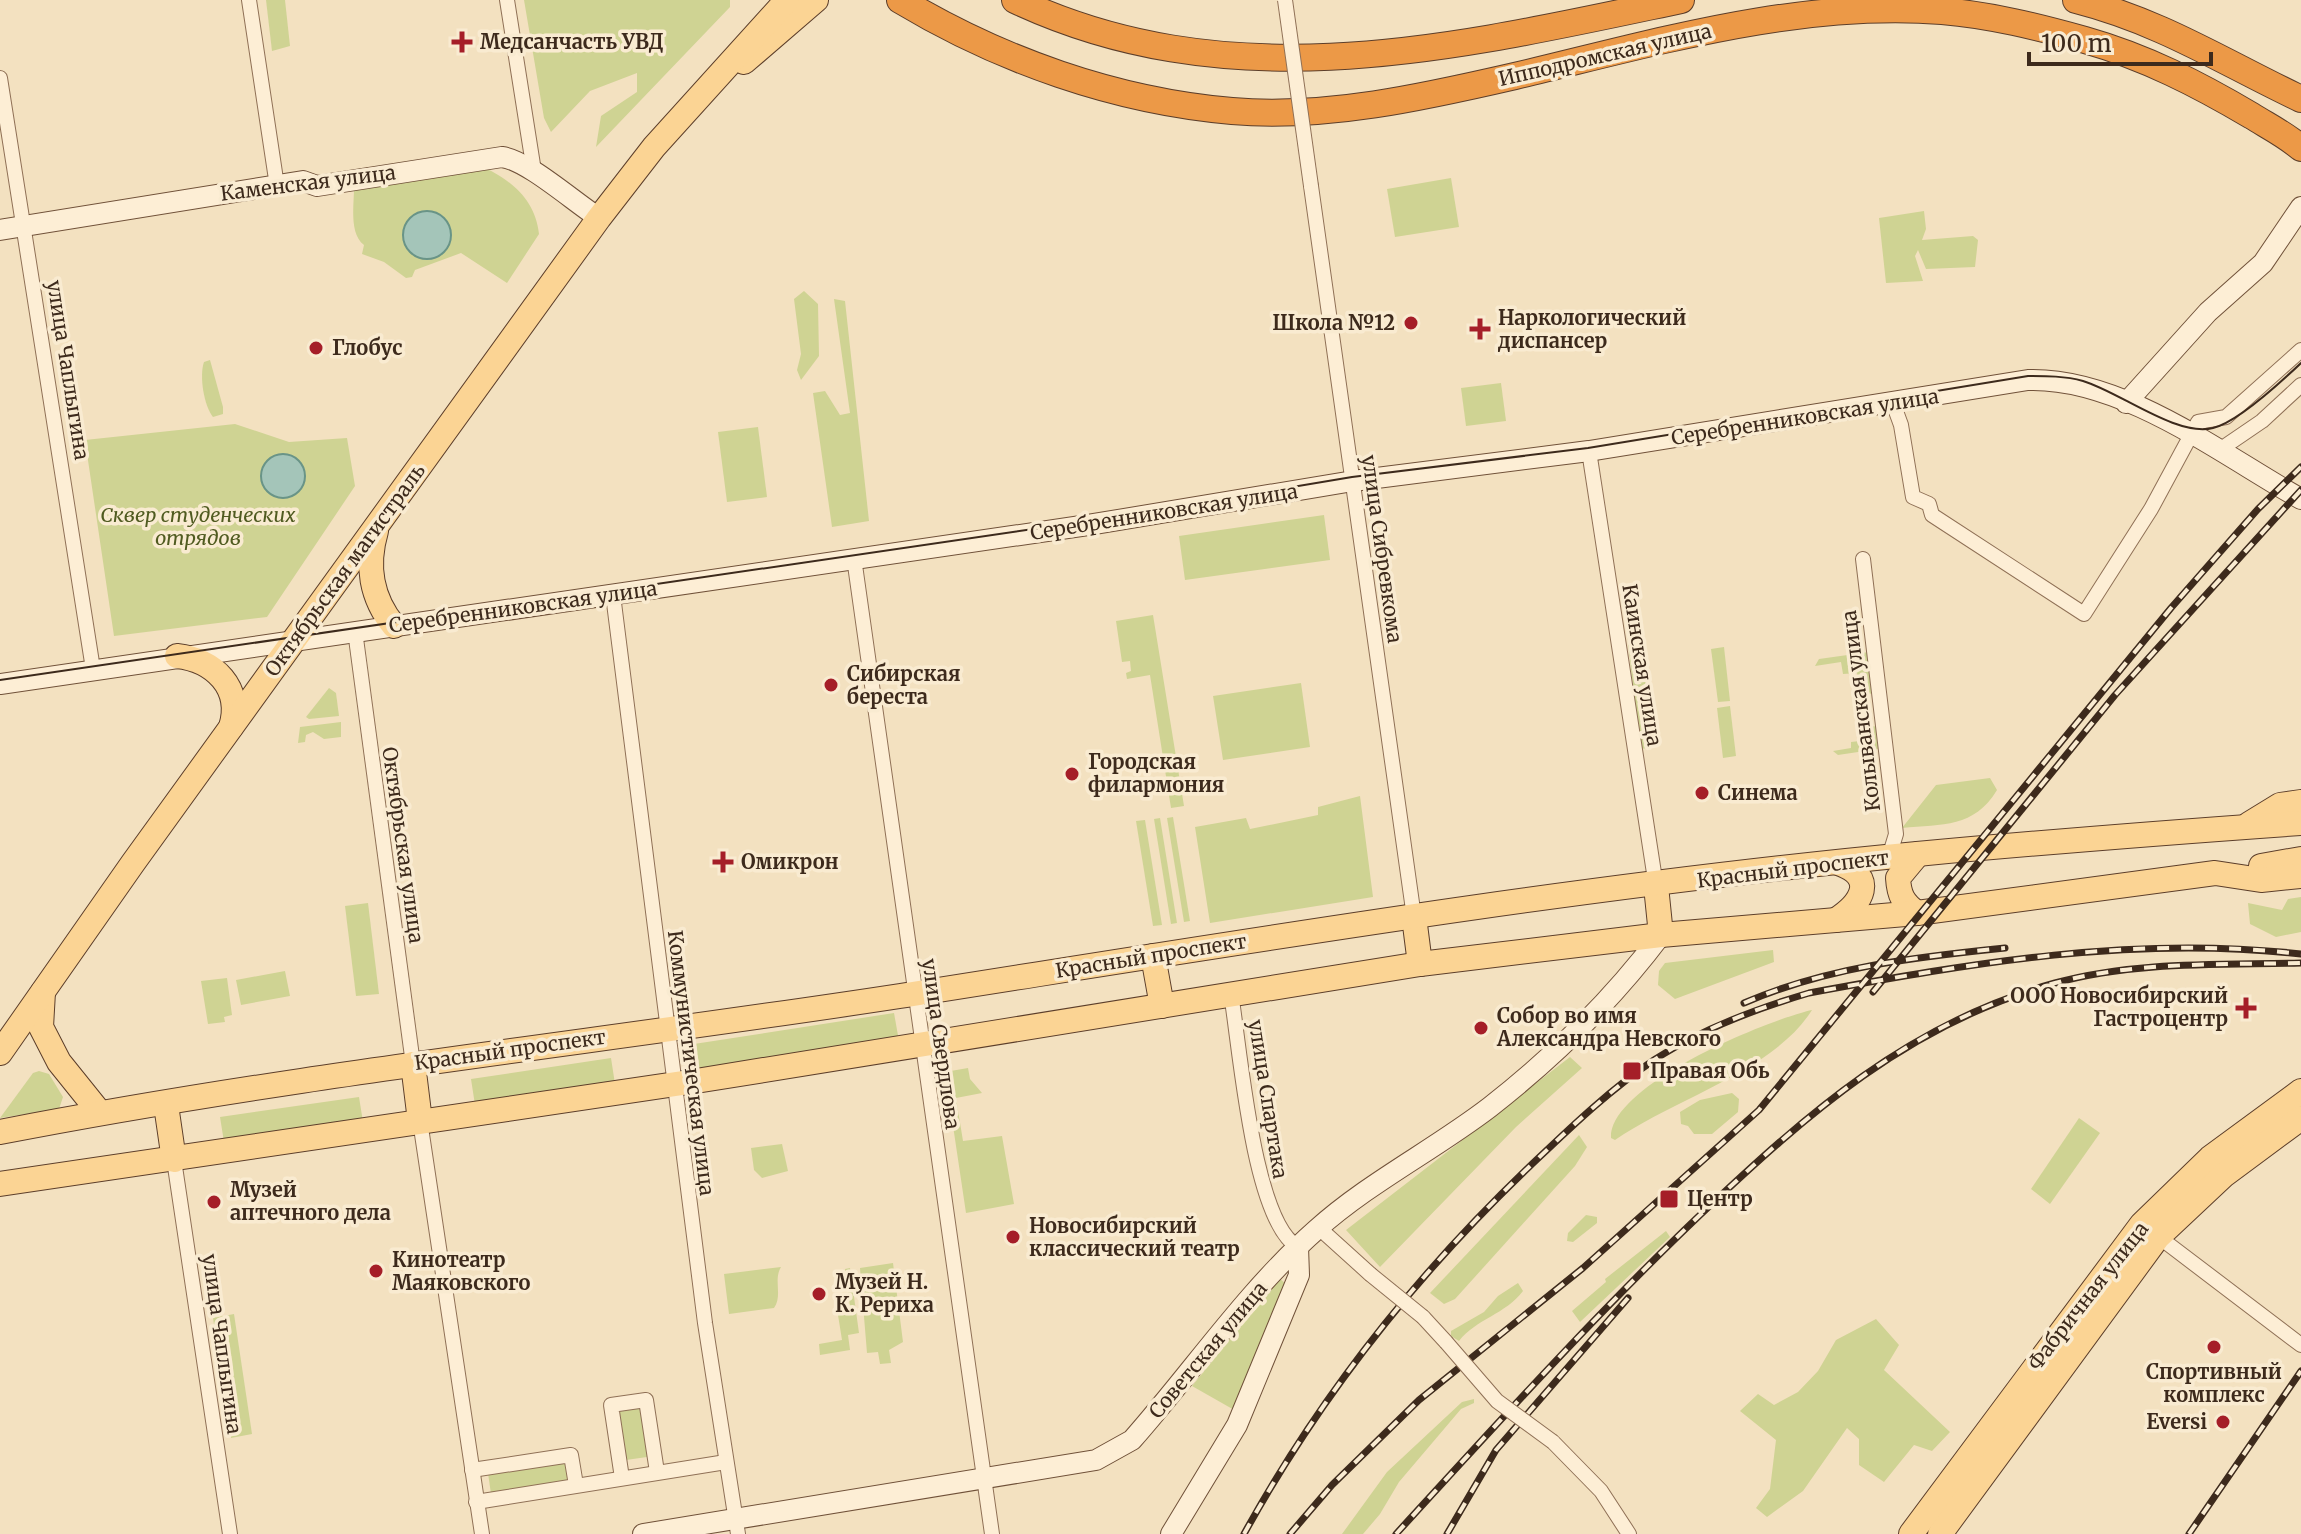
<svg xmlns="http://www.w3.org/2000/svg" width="2301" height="1534" font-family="Merriweather,serif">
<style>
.green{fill:#cfd393;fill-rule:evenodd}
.water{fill:#a4c5b9;stroke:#699487;stroke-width:2}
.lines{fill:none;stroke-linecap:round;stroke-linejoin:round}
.street-casing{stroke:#8f7056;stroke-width:16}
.secondary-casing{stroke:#705139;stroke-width:22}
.primary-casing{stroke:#5c3e2a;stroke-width:26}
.highway-casing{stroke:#5c3e2a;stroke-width:28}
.street{stroke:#fdeed5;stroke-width:14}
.secondary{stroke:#fdeed5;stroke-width:20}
.primary{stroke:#fbd494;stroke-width:24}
.highway{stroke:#ec9947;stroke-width:26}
.tram{stroke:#3d2a1c;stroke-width:2}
.rail-casing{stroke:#3d2a1c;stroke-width:7}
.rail{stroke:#f9ebd1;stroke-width:4;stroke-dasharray:12;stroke-linecap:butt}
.street-bridge-casing{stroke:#8f7056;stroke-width:16;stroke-linecap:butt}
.street-bridge{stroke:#fdeed5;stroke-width:14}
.poi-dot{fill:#a51e28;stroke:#f9ebd1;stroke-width:3}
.labels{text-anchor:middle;stroke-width:7;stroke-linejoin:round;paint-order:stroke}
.poi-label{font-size:20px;font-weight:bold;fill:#3d2a1c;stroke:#f9ebd1;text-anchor:start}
.street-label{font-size:20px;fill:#3d2a1c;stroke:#f9ebd1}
.park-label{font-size:20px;font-style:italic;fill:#505b20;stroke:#f9ebd1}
</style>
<rect width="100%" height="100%" fill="#f3e1c0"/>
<g class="green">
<polygon points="266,0 285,0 290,46 272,51"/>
<polygon points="524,0 730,0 730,7 596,147 601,116 637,92 637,73 590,91 551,132 544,118"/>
<path d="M472 162C506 176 535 196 539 234L507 283 461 253 415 270 412 277 406 278 384 262 362 254 364 245C349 233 354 206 354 188ZM431 211 444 217 434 258 418 257 406 246 403 232 410 218Z"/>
<polygon points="1451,178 1459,227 1395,237 1387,189"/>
<polygon points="1924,211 1926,229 1922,240 1973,236 1978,240 1975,267 1926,269 1918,250 1915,256 1923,281 1886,283 1879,218"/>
<polygon points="804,291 818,304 819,356 801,380 797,370 801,354 794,299"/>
<polygon points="834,299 845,301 869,521 832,527 813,393 825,391 840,415 850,413"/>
<path d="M210 360 223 407V414L213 417C204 406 199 376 204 362Z"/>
<polygon points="1501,383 1506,421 1466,426 1461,388"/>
<polygon points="235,424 289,442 347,438 355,486 267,617 114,636 85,440"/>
<polygon points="758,427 767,497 727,502 718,432"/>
<polygon points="1324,515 1330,560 1185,580 1179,536"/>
<polygon points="1153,615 1184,806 1171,808 1150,675 1127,679 1126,673 1131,671 1130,661 1122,662 1116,621"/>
<polygon points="1636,640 1646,649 1656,747 1640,749 1628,642"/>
<polygon points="1724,647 1730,701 1718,702 1711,649"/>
<polygon points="1869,652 1875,693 1861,695 1857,673 1843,674 1841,662 1815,666 1819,659"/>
<polygon points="1301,683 1310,747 1223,760 1213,696"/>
<polygon points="329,688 336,693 339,716 309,719 306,717"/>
<polygon points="1730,706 1736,756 1723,758 1717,708"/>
<polygon points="341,722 341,737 324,739 313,732 306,735 305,742 298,743 300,727"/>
<polygon points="1879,726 1882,746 1878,749 1838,755 1833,751 1851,748 1851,742 1860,741 1860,736 1867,735 1866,727"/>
<path d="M1990 778 1997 790C1974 828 1943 824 1902 828L1936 785Z"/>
<polygon points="1360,796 1373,897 1210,923 1195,827 1246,818 1250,829 1318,815 1318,807"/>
<polygon points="1173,817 1190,921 1184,922 1167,818"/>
<polygon points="1160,818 1177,923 1171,924 1154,819"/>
<polygon points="1145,820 1162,925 1153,926 1136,821"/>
<polygon points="2301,897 2301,932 2276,937 2250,924 2248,903 2282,910 2288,899"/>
<polygon points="368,903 379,994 356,996 345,906"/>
<polygon points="1773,950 1774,962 1675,999 1658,985 1659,971 1665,963"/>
<polygon points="285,971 290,996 241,1005 236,980"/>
<polygon points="227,978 232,1015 224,1017 225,1022 208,1024 201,981"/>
<path d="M1812 1010C1774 1071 1675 1098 1615 1140L1611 1138C1609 1085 1767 1020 1812 1010Z"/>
<polygon points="894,1013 899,1041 698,1071 694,1044"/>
<polygon points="1570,1057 1582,1068 1516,1127 1380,1267 1346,1230"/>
<polygon points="611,1058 615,1084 475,1105 471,1079"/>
<polygon points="968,1068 970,1079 982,1093 956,1098 963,1141 1002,1136 1014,1204 966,1213 945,1072"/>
<polygon points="39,1071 49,1074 63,1097 59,1109 0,1118 33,1073"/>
<polygon points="1732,1093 1739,1099 1738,1112 1712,1134 1694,1134 1688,1126 1681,1124 1680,1112 1700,1100"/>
<polygon points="359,1097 363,1122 224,1142 220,1117"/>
<polygon points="2079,1118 2100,1133 2050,1204 2031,1189"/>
<polygon points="1579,1135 1587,1147 1575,1166 1455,1299 1444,1304 1430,1293"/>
<polygon points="782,1144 788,1171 762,1178 754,1170 751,1148"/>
<polygon points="1586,1215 1597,1217 1597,1223 1573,1242 1567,1241 1568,1233"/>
<polygon points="1666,1231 1670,1237 1580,1322 1572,1311 1606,1282 1605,1279"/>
<polygon points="893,1263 903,1342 889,1350 891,1363 880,1364 878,1352 867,1353 860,1268"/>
<path d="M781 1267C773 1280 783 1295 774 1308L729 1314 724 1274Z"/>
<polygon points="850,1268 859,1333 848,1335 850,1350 820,1355 819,1344 842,1340 838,1315 851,1313 845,1269"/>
<polygon points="1279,1278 1287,1285 1236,1411 1192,1386"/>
<path d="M1518 1283 1523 1291C1506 1314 1476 1319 1459 1341L1451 1336V1331L1484 1312 1498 1296Z"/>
<polygon points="234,1314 252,1434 231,1438 213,1318"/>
<polygon points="1876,1319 1899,1345 1884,1370 1950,1432 1932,1451 1914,1445 1884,1482 1859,1465 1859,1439 1847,1428 1803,1491 1767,1517 1756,1508 1770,1489 1776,1440 1740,1411 1758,1394 1774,1405 1798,1392 1818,1371 1836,1340"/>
<polygon points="1474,1399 1474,1403 1461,1409 1399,1482 1380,1514 1363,1534 1342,1534 1387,1472 1462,1402"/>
<polygon points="646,1400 654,1456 619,1461 611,1405"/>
<polygon points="567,1460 570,1481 491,1494 488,1473"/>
</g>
<g class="water">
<circle cx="427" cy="235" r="24"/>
<circle cx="283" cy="476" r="22"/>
</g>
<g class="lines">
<g class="street-casing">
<g id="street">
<polyline points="249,0 277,186"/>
<polyline points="507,0 534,171"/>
<polyline points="0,78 93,669"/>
<polyline points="1311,186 1414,917"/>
<polyline points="1893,403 1901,425 1913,497 1929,504 1932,515 2084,614 2151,509 2198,422 2226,417 2301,350"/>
<polyline points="1589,451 1656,886"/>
<polyline points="2218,451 2262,421 2301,385"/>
<polyline points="854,558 992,1534"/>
<polyline points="1863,559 1896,834 1889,857"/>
<polyline points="613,595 705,1323 738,1534"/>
<polyline points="355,631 413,1064"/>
<path d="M1231 994C1240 1047 1253 1222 1298 1247"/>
<polyline points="420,1121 482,1534"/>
<polyline points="174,1160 230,1534"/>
<polyline points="1318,1227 1370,1274"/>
<polyline points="2155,1234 2301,1345"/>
<polyline points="1423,1317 1446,1342"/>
<polyline points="1553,1442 1601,1491 1629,1534"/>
<polyline points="472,1470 571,1455 576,1485"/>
<polyline points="622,1478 611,1405 646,1400 657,1472"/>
<polyline points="476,1502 726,1462"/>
</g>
</g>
<g class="secondary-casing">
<g id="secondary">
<path d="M0 230 303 181 317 186 502 157C527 160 574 202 599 218"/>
<polyline points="2126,403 2208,312 2263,263 2301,207"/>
<path d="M0 684 1088 525 1353 481 1589 451 2028 380C2122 377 2221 454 2301 499"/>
<path d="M643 1534 1096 1460 1132 1440C1193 1371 1247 1291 1316 1230 1368 1183 1434 1150 1490 1107 1554 1057 1612 1000 1661 935"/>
<polyline points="1171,1534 1237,1425 1299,1275 1298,1247"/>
</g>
</g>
<g class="primary-casing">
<g id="primary">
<polyline points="744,62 816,0"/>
<path d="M376 531C366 565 371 598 394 626"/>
<path d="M177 656C214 660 243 688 231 727"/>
<polyline points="2249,824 2280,805 2301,802"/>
<polyline points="2261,866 2301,859"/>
<polyline points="1656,886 1661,935"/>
<path d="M1917 913C1903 903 1899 895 1898 878L1918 854"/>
<polyline points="1414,917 1420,964"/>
<path d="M1836 920C1862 903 1878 877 1838 863"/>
<polyline points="1153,956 1162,1006"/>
<polyline points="43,992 41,1027 59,1062 100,1113"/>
<polyline points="0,1053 133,863 599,218 654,147 787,0"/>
<polyline points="413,1064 420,1121"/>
<polyline points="166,1105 174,1160"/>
<path d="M0 1132C298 1074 600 1042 900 996 1238 943 1576 886 1917 854 2045 842 2173 832 2301 823"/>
<polyline points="0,1184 696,1081 1420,964 1661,935 1917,913 2215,873 2261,880 2301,876"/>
<polyline points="1911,1534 2142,1224 2210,1158 2301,1091"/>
<polyline points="1940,1534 2158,1237 2224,1175 2301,1118"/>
</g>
</g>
<g class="highway-casing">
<g id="highway">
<path d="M900 0C1000 60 1115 101 1232 111 1326 119 1424 97 1515 76 1655 43 1796 0 1942 11 1991 15 2038 27 2085 40 2145 57 2198 84 2252 116 2268 126 2286 135 2301 148"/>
<path d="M1015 0C1232 102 1458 47 1681 0"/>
<path d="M2076 0C2162 22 2223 62 2301 99"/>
</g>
</g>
<use href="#street" class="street"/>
<use href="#secondary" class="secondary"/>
<use href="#primary" class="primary"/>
<use href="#highway" class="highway"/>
<path class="tram" d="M0 680 1088 521 1352 477 1588 448 2028 376C2047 376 2065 376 2083 381 2120 392 2176 437 2213 428 2238 422 2281 382 2301 363"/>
<g class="rail-casing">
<g id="rail">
<polyline points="1873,992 2115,695 2301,490"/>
<path d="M1744 1003C1827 967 1916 957 2005 948"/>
<path d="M1244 1534C1320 1396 1416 1275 1529 1167 1569 1129 1608 1091 1654 1060 1701 1029 1755 1009 1809 993 1973 963 2134 935 2301 954"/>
<polyline points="1290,1534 1332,1485 1419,1400 1583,1268 1759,1110 2171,608 2258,509 2301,467"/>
<path d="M1396 1534C1495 1426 1593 1317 1700 1215 1807 1114 1909 1023 2055 983 2135 961 2219 965 2301 963"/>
<polyline points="1447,1534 1496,1450 1628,1298"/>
<polyline points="2189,1534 2301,1371"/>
</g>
</g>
<use href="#rail" class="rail"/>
<g class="street-bridge-casing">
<g id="street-bridge">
<polyline points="1285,0 1311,186"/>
<polyline points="1370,1274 1423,1317"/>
<polyline points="1446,1342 1497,1401 1553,1442"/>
</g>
</g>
<use href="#street-bridge" class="street-bridge"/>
</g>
<g class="poi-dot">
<path d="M458 30h8v8h8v8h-8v8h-8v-8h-8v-8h8z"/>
<circle cx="1411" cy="323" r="8"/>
<path d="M1476 317h8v8h8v8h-8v8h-8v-8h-8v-8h8z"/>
<circle cx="316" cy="348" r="8"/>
<circle cx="831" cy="685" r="8"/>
<circle cx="1072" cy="774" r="8"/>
<circle cx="1702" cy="793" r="8"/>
<path d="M719 850h8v8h8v8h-8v8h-8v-8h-8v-8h8z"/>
<path d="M2242 996h8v8h8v8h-8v8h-8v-8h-8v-8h8z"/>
<circle cx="1481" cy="1028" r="8"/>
<rect x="1622" y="1061" width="20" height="20" rx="4"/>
<rect x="1659" y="1189" width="20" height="20" rx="4"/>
<circle cx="214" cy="1202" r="8"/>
<circle cx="1013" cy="1237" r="8"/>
<circle cx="376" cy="1271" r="8"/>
<circle cx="819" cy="1294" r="8"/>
<circle cx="2214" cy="1347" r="8"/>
<circle cx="2223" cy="1422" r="8"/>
</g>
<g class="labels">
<g class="poi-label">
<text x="480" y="49">Медсанчасть УВД</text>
<text x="1498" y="325">Наркологический<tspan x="1498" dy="23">диспансер</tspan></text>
<text x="1395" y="330" text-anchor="end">Школа №12</text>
<text x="332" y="355">Глобус</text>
<text x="847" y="681">Сибирская<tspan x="847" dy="23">береста</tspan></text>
<text x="1088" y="769">Городская<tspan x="1088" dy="23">филармония</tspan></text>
<text x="1718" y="800">Синема</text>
<text x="741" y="869">Омикрон</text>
<text x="2228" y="1003" text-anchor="end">ООО Новосибирский<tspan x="2228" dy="23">Гастроцентр</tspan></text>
<text x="1497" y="1023">Собор во имя<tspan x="1497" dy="23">Александра Невского</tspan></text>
<text x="1650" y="1078">Правая Обь</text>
<text x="230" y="1197">Музей<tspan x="230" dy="23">аптечного дела</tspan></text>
<text x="1687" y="1206">Центр</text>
<text x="1029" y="1233">Новосибирский<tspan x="1029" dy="23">классический театр</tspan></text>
<text x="392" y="1267">Кинотеатр<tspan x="392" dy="23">Маяковского</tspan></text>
<text x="835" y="1289">Музей Н.<tspan x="835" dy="23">К. Рериха</tspan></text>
<text x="2214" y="1379" text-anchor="middle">Спортивный<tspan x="2214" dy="23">комплекс</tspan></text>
<text x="2207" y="1429" text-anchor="end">Eversi</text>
</g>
<g class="street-label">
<text transform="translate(1605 55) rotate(-13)" y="7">Ипподромская улица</text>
<text transform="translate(308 183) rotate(-7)" y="7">Каменская улица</text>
<text transform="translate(68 370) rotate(81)" y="7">улица Чаплыгина</text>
<text transform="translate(1805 417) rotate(-9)" y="7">Серебренниковская улица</text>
<text transform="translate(1164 512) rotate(-9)" y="7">Серебренниковская улица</text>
<text transform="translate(1382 549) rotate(82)" y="7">улица Сибревкома</text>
<text transform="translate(345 570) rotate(-54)" y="7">Октябрьская магистраль</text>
<text transform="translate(523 607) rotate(-8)" y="7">Серебренниковская улица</text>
<text transform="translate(1642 665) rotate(81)" y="7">Каинская улица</text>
<text transform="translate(1861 711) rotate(-97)" y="7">Колыванская улица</text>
<text transform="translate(403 845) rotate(82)" y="7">Октябрьская улица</text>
<text transform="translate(1793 869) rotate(-7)" y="7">Красный проспект</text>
<text transform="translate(1151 956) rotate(-9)" y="7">Красный проспект</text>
<text transform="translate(941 1044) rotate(82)" y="7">улица Свердлова</text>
<text transform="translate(510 1050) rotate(-8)" y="7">Красный проспект</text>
<text transform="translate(691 1063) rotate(83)" y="7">Коммунистическая улица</text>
<text transform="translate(1268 1099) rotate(81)" y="7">улица Спартака</text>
<text transform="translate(2088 1296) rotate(-52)" y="7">Фабричная улица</text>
<text transform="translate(222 1344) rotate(82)" y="7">улица Чаплыгина</text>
<text transform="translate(1208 1350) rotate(-50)" y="7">Советская улица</text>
</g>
<g class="park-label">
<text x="198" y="522">Сквер студенческих<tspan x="198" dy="23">отрядов</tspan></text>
</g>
</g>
<path d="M2029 52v12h182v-12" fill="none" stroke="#3d2a1c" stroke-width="4"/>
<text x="2041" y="52" font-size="24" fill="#3d2a1c" stroke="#f9ebd1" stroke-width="6" paint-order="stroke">100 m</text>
</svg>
